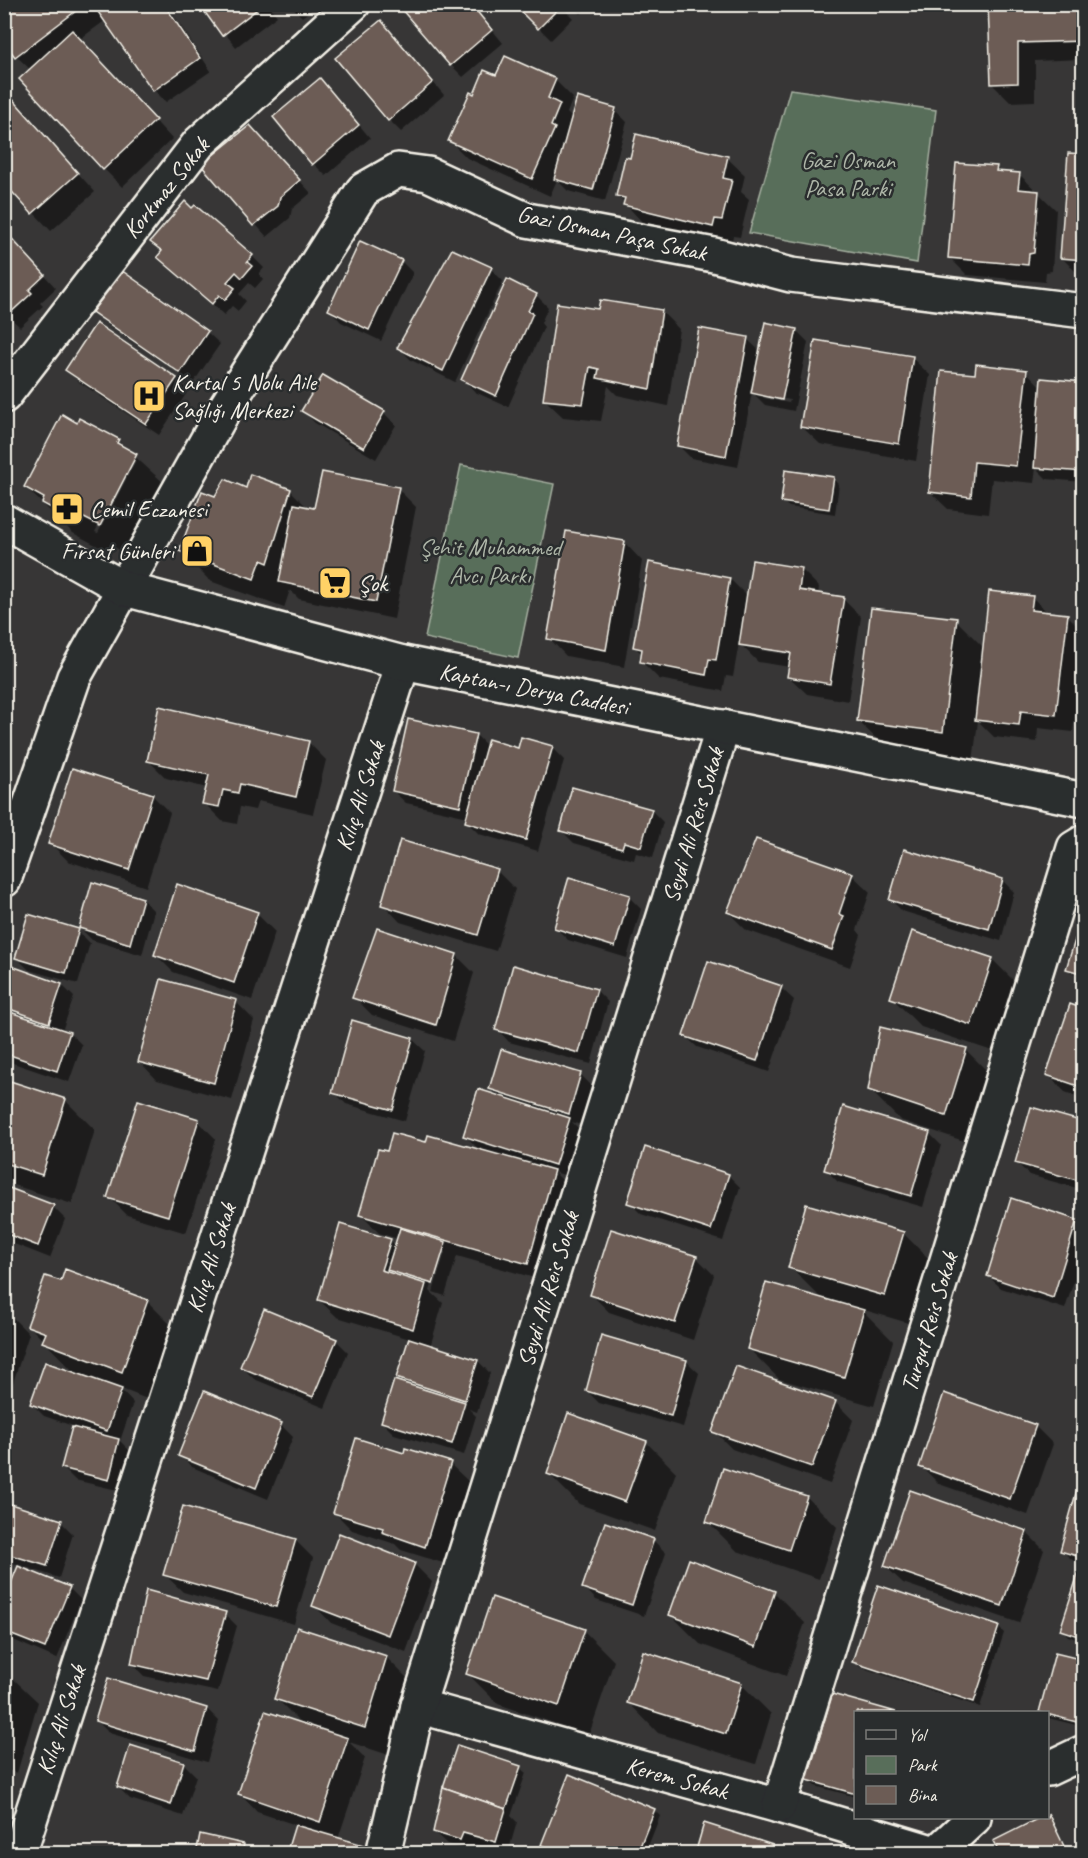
<svg xmlns="http://www.w3.org/2000/svg" width="1088" height="1858" font-family="Caveat,sans-serif">
<style>
.green{fill:#586e5a;stroke:#a6b0a1;stroke-width:1.5}
.shadow{fill:#0007;fill-rule:evenodd}
.building{fill:#6c5c55;stroke:#f4f1e8;stroke-width:1.5}
.lines{fill:none;stroke-linecap:round;stroke-linejoin:round}
.street-casing{stroke:#f4f1e8;stroke-width:38}
.secondary-casing{stroke:#f4f1e8;stroke-width:38}
.street{stroke:#2a2d2e;stroke-width:33}
.secondary{stroke:#2a2d2e;stroke-width:33}
.labels{text-anchor:middle;stroke-width:5;stroke-linejoin:round;paint-order:stroke}
.park-label{font-size:24px;fill:#aeb6a8;stroke:#2a2d2e}
.street-label{font-size:24px;fill:#f4f1e8;stroke:#2a2d2e}
.poi-label{font-size:24px;fill:#f4f1e8;stroke:#2a2d2e;text-anchor:start}
</style>
<rect width="100%" height="100%" fill="#373636"/>
<filter id="ink" filterUnits="userSpaceOnUse"><feTurbulence type="fractalNoise" baseFrequency=".0167" numOctaves="2"/><feDisplacementMap in="SourceGraphic" scale="12" xChannelSelector="R" yChannelSelector="G"/><feConvolveMatrix kernelMatrix="1 2 1 2 8 2 1 2 1" color-interpolation-filters="sRGB"/></filter>
<g filter="url(#ink)">
<g class="green">
<polygon points="790,89 936,110 917,263 749,233"/>
<polygon points="461,465 554,484 518,658 425,638"/>
</g>
<g class="shadow">
<polygon points="4,4 166,4 211,71 166,102 154,90 106,20 80,39 172,139 122,187 104,169 31,70 16,56"/>
<polygon points="201,4 268,4 277,16 236,47"/>
<polygon points="289,4 319,4 302,17"/>
<polygon points="471,4 503,43 463,77 451,65"/>
<polygon points="515,4 559,4 573,18 551,40"/>
<polygon points="572,4 590,4 581,14"/>
<polygon points="812,4 829,4 827,10"/>
<polygon points="909,4 943,4 941,12"/>
<polygon points="990,4 1084,4 1084,59 1035,61 1035,101 1010,102 992,84"/>
<polygon points="392,34 444,95 401,132 389,120"/>
<polygon points="497,77 555,80 573,98 567,113 572,118 615,110 627,122 605,201 568,191 557,180 550,196 467,158 449,140 475,95"/>
<polygon points="332,92 370,138 326,176 314,164"/>
<polygon points="10,98 95,192 51,231 4,181"/>
<polygon points="262,139 311,193 292,209 290,218 267,237 203,165"/>
<polygon points="1084,155 1084,276 1079,275 1061,257"/>
<polygon points="727,158 745,175 741,192 749,199 740,237 733,236 731,244 643,223 618,196"/>
<polygon points="996,167 1002,173 1019,174 1056,210 1052,271 1046,272 1045,282 967,275 949,257"/>
<polygon points="4,231 56,288 40,303 43,306 20,327 4,312"/>
<polygon points="152,241 252,256 264,268 259,274 263,279 255,288 249,283 239,294 246,301 238,311 232,306 224,315 159,257 163,252"/>
<polygon points="453,251 491,269 503,281 455,382 411,360 399,348"/>
<polygon points="401,261 413,273 381,341 341,322 329,309"/>
<polygon points="121,272 207,332 220,344 193,383 106,324 94,312"/>
<polygon points="536,295 548,307 541,323 544,327 508,407 475,392 463,379"/>
<polygon points="599,311 661,311 679,329 668,406 617,395 608,386 601,421 563,417 545,400"/>
<path d="M796 330 808 342 794 411 765 405 752 392 738 467 691 458 679 446 747 339 761 352ZM764 395 790 400 789 403 764 398Z"/>
<polygon points="4,355 23,375 4,404"/>
<polygon points="912,358 930,375 916,461 820,444 802,427"/>
<polygon points="67,369 176,379 188,391 159,435 79,382"/>
<polygon points="1026,371 1041,387 1084,383 1084,482 1047,479 1036,468 1034,483 992,479 988,514 948,509 930,492 976,376"/>
<polygon points="323,377 384,413 396,425 376,459 315,423 303,411"/>
<path d="M78 425 118 441 166 485 130 555 110 545 107 551 73 533 25 487ZM132 460H136L98 533 95 532Z"/>
<polygon points="833,478 839,484 835,514 789,507 783,502"/>
<polygon points="398,489 416,507 394,619 299,599 290,590 284,608 210,581 180,551 215,498 290,490 308,508 316,510"/>
<polygon points="625,543 642,561 624,667 566,656 549,638"/>
<path d="M801 569 819 587 818 595 843 599 861 617 848 701 807 694 789 677 790 667 758 662 739 643 733 677 726 676 723 691 659 679 641 661 642 654 635 647 730 579 748 597ZM759 647 798 653V656L759 650Z"/>
<polygon points="1032,597 1048,613 1067,615 1084,632 1073,732 1038,728 1037,742 994,737 978,721 973,762 889,751 858,721 956,620 984,648"/>
<polygon points="4,650 9,654 4,666"/>
<polygon points="476,735 488,747 552,748 564,760 538,851 479,834 467,822 468,817 406,803 393,791"/>
<polygon points="308,742 326,760 313,814 258,801 255,810 240,807 237,824 222,821 204,803 207,788 166,778 148,760"/>
<polygon points="152,795 170,813 146,887 68,861 50,843"/>
<polygon points="651,810 663,822 653,858 636,853 634,860 574,843 562,831"/>
<polygon points="497,871 515,889 496,951 400,922 383,904"/>
<polygon points="852,875 870,892 857,930 861,935 850,967 746,930 728,912 740,880"/>
<polygon points="1002,880 1014,892 1001,941 902,911 890,899"/>
<polygon points="629,897 641,909 627,958 568,940 556,928"/>
<polygon points="142,899 154,911 142,955 92,940 80,928"/>
<polygon points="257,914 275,932 252,1000 173,972 155,954"/>
<polygon points="1084,916 1084,982 1067,969"/>
<polygon points="78,931 90,943 78,984 29,970 17,958"/>
<polygon points="456,955 474,973 453,1041 372,1015 354,997"/>
<polygon points="992,959 1022,989 1001,1054 921,1027 891,997"/>
<polygon points="7,966 62,985 74,997 62,1031 70,1033 82,1045 69,1082 4,1060"/>
<polygon points="781,988 794,1000 769,1072 697,1047 684,1035"/>
<polygon points="596,990 608,1002 591,1064 509,1042 497,1029"/>
<polygon points="236,1002 254,1020 232,1100 157,1080 140,1062"/>
<polygon points="1084,1010 1084,1099 1065,1092 1048,1075"/>
<polygon points="412,1039 425,1051 405,1121 346,1104 334,1092"/>
<polygon points="966,1050 996,1080 976,1145 900,1120 870,1090"/>
<polygon points="580,1074 593,1087 581,1125 572,1122 581,1131 567,1176 554,1172 571,1189 545,1281 457,1256 445,1296 433,1292 445,1252 442,1252 430,1291 443,1303 430,1347 478,1361 490,1373 477,1412 469,1409 476,1416 464,1455 394,1434 382,1422 405,1385 398,1378 410,1339 337,1317 319,1300 390,1240 396,1246 398,1239 379,1233 361,1215 388,1153 427,1144 480,1151 465,1135 498,1097 491,1089"/>
<polygon points="4,1080 65,1100 95,1130 72,1204 4,1182"/>
<polygon points="198,1121 216,1139 186,1233 127,1215 109,1197"/>
<polygon points="1084,1123 1084,1190 1029,1175 1017,1163"/>
<polygon points="929,1133 941,1145 923,1207 838,1182 826,1170"/>
<polygon points="728,1175 740,1187 723,1241 641,1214 629,1202"/>
<polygon points="4,1187 53,1207 65,1219 50,1258 4,1240"/>
<polygon points="1012,1200 1077,1221 1084,1228 1084,1250 1065,1309 1001,1288 988,1276"/>
<polygon points="903,1233 933,1263 915,1325 861,1309 893,1341 874,1406 779,1379 749,1349 822,1299 790,1267"/>
<polygon points="696,1257 714,1275 693,1340 609,1312 592,1295"/>
<polygon points="147,1301 177,1331 152,1401 119,1388 133,1403 120,1441 131,1452 121,1491 75,1480 63,1468 73,1426 44,1416 32,1404 78,1376 29,1326"/>
<polygon points="4,1309 29,1334 6,1404 4,1404"/>
<polygon points="336,1340 348,1352 325,1408 254,1379 242,1367"/>
<polygon points="686,1361 699,1373 683,1427 599,1403 587,1391"/>
<polygon points="835,1402 853,1420 830,1484 732,1449 714,1431"/>
<polygon points="281,1425 293,1437 268,1499 192,1467 180,1455"/>
<polygon points="1035,1426 1053,1444 1028,1515 939,1484 921,1466"/>
<polygon points="646,1442 676,1472 655,1531 579,1504 549,1474"/>
<polygon points="405,1455 450,1464 468,1481 443,1563 401,1550 395,1544 352,1530 334,1512"/>
<polygon points="1084,1484 1084,1570 1062,1551"/>
<polygon points="807,1497 837,1527 819,1579 737,1551 707,1521"/>
<polygon points="4,1504 61,1522 73,1534 59,1578 4,1560"/>
<polygon points="605,1524 654,1541 666,1553 644,1616 596,1600 584,1587"/>
<polygon points="1026,1532 1044,1550 1019,1623 903,1583 885,1566"/>
<polygon points="295,1540 313,1558 294,1624 183,1592 165,1575"/>
<polygon points="690,1561 775,1593 805,1623 786,1676 700,1644 670,1614"/>
<polygon points="414,1564 432,1582 406,1652 331,1623 314,1605"/>
<polygon points="1084,1574 1084,1641 1068,1636 1062,1630"/>
<polygon points="69,1588 81,1600 57,1659 4,1636 4,1604"/>
<polygon points="225,1614 237,1626 218,1692 144,1676 132,1664"/>
<polygon points="998,1627 1004,1633 980,1707 860,1667 854,1661"/>
<polygon points="584,1631 614,1661 589,1735 498,1704 468,1674"/>
<polygon points="386,1657 416,1687 395,1757 349,1742 365,1758 338,1839 366,1847 372,1854 288,1854 296,1825 257,1812 240,1794 303,1725 276,1698"/>
<polygon points="1084,1662 1084,1727 1048,1718 1048,1712"/>
<polygon points="4,1670 38,1702 17,1773 4,1769"/>
<polygon points="741,1684 771,1714 756,1764 658,1733 628,1702"/>
<polygon points="833,1696 890,1712 856,1712 856,1797 815,1786 809,1780"/>
<polygon points="207,1709 219,1721 207,1762 109,1733 97,1721"/>
<polygon points="183,1763 196,1776 183,1816 130,1799 118,1787"/>
<polygon points="520,1768 526,1773 511,1816 517,1822 508,1853 475,1844 472,1851 447,1844 434,1832"/>
<polygon points="4,1798 16,1810 4,1851"/>
<polygon points="654,1810 660,1816 645,1854 556,1854 543,1845"/>
<polygon points="1048,1815 1069,1852 1001,1854 995,1842 1042,1818 1048,1818"/>
<polygon points="244,1845 252,1854 197,1854"/>
<polygon points="772,1846 777,1854 696,1854"/>
</g>
<g class="building">
<polygon points="4,4 85,4 15,57 4,42"/>
<polygon points="103,4 164,4 200,58 153,91 96,9"/>
<polygon points="199,4 264,4 222,36"/>
<polygon points="408,4 471,4 492,30 450,66 402,10"/>
<polygon points="513,4 561,4 562,5 538,29"/>
<polygon points="988,4 1084,4 1084,41 1018,43 1018,83 991,84"/>
<polygon points="381,20 433,82 388,121 335,58"/>
<polygon points="72,30 156,120 103,170 19,79"/>
<polygon points="505,56 556,79 548,98 560,104 551,126 555,128 532,179 448,141 470,92 474,94 484,70 496,75"/>
<polygon points="320,78 359,125 312,165 273,117"/>
<polygon points="10,96 78,173 32,214 4,183 4,101"/>
<polygon points="577,97 616,108 593,190 554,179"/>
<polygon points="250,125 300,180 280,197 278,206 253,226 201,165"/>
<polygon points="636,134 728,156 723,178 732,180 722,220 715,219 713,227 623,205 625,198 616,196 625,157 630,158"/>
<polygon points="1068,153 1084,154 1084,260 1060,258"/>
<polygon points="956,163 997,166 996,171 1020,173 1018,189 1039,191 1034,253 1029,254 1028,265 948,258"/>
<polygon points="185,201 192,208 195,205 253,255 247,262 252,266 242,278 236,272 227,282 235,288 225,300 219,295 212,304 157,257 162,251 150,242"/>
<polygon points="4,230 45,275 29,290 32,293 7,316"/>
<polygon points="360,241 402,260 369,330 328,310"/>
<polygon points="452,249 492,267 443,371 397,348"/>
<polygon points="121,270 208,331 180,373 92,312"/>
<polygon points="507,279 537,294 528,311 533,313 496,396 461,380"/>
<polygon points="600,300 662,310 650,389 597,378 599,369 590,367 583,404 543,400 557,303 598,309"/>
<polygon points="765,322 797,329 782,400 751,393"/>
<polygon points="96,323 177,378 146,424 65,370"/>
<polygon points="699,328 748,337 726,456 677,446"/>
<polygon points="815,340 913,356 899,444 800,427"/>
<polygon points="976,364 1027,370 1016,466 974,462 971,497 929,492 941,371 975,374"/>
<polygon points="323,375 385,411 364,448 301,411"/>
<polygon points="1041,378 1084,382 1084,472 1034,468"/>
<polygon points="62,414 77,423 79,418 119,439 117,443 137,454 100,526 80,516 77,522 42,503 44,498 24,487"/>
<polygon points="785,470 834,477 829,509 781,502"/>
<polygon points="322,472 399,487 376,602 279,582 294,504 314,508"/>
<polygon points="250,474 291,489 268,563 261,560 254,579 179,551 202,491 215,496 225,479 246,488"/>
<polygon points="566,531 625,541 606,650 547,639"/>
<polygon points="752,560 802,568 799,590 844,597 830,684 787,677 791,653 739,645"/>
<polygon points="649,562 730,578 716,660 709,659 706,675 640,662 642,649 633,647"/>
<polygon points="989,591 1033,596 1031,610 1068,614 1056,715 1021,711 1019,725 975,720"/>
<polygon points="871,608 957,618 943,732 857,721"/>
<polygon points="159,706 309,741 296,797 240,784 238,793 223,790 219,807 202,804 209,775 147,761"/>
<polygon points="408,719 476,734 460,806 392,791"/>
<polygon points="521,737 553,746 526,840 465,822 488,739 518,748"/>
<polygon points="72,768 153,794 129,870 48,844"/>
<polygon points="572,787 652,809 641,847 624,842 622,848 560,831"/>
<polygon points="756,839 853,873 839,914 844,916 832,950 727,912"/>
<polygon points="400,840 498,869 478,935 381,905"/>
<polygon points="904,849 1003,879 989,929 889,900"/>
<polygon points="569,877 630,895 615,947 554,928"/>
<polygon points="92,882 143,898 130,944 79,928"/>
<polygon points="177,884 258,912 234,983 154,955"/>
<polygon points="1084,911 1084,974 1066,969"/>
<polygon points="28,914 79,929 66,973 15,958"/>
<polygon points="377,928 457,954 436,1025 352,998"/>
<polygon points="912,931 993,958 971,1025 890,998"/>
<polygon points="708,961 782,986 757,1061 683,1036"/>
<polygon points="6,964 62,984 49,1023 4,1007"/>
<polygon points="513,965 597,989 579,1053 495,1030"/>
<polygon points="161,979 237,1000 214,1083 138,1062"/>
<polygon points="1070,1004 1084,1009 1084,1088 1046,1075"/>
<polygon points="4,1010 70,1032 57,1071 4,1053"/>
<polygon points="352,1020 413,1038 393,1110 332,1093"/>
<polygon points="880,1027 967,1048 946,1116 868,1090"/>
<polygon points="501,1049 581,1073 569,1114 489,1089"/>
<polygon points="4,1079 66,1099 42,1175 4,1163"/>
<polygon points="478,1089 570,1118 555,1165 463,1136"/>
<polygon points="138,1100 199,1119 168,1216 107,1198"/>
<polygon points="843,1106 930,1132 911,1196 824,1170"/>
<polygon points="1031,1107 1084,1122 1084,1182 1015,1163"/>
<polygon points="392,1133 426,1142 428,1135 554,1170 528,1264 359,1215 378,1149 387,1151"/>
<polygon points="645,1147 729,1174 711,1230 627,1203"/>
<polygon points="4,1186 54,1205 38,1246 4,1233"/>
<polygon points="1011,1198 1077,1220 1053,1298 987,1276"/>
<polygon points="806,1204 904,1232 885,1296 788,1268"/>
<polygon points="340,1224 391,1239 381,1270 426,1284 413,1329 318,1300"/>
<polygon points="400,1228 446,1242 433,1284 387,1270"/>
<polygon points="611,1229 697,1256 675,1323 590,1295"/>
<polygon points="65,1269 148,1300 122,1372 42,1342 46,1333 27,1326 45,1276 61,1281"/>
<polygon points="766,1282 864,1310 844,1377 747,1349"/>
<polygon points="264,1309 337,1339 313,1397 240,1367"/>
<polygon points="601,1335 687,1360 671,1416 586,1391"/>
<polygon points="409,1338 478,1360 465,1400 396,1378"/>
<polygon points="45,1362 122,1389 107,1431 30,1404"/>
<polygon points="736,1366 836,1401 812,1467 712,1432"/>
<polygon points="394,1380 465,1402 452,1444 381,1422"/>
<polygon points="204,1391 282,1423 256,1488 178,1456"/>
<polygon points="944,1393 1036,1425 1010,1499 919,1467"/>
<polygon points="568,1413 647,1441 625,1502 547,1474"/>
<polygon points="72,1427 119,1439 109,1480 61,1468"/>
<polygon points="356,1438 404,1453 405,1448 451,1462 425,1547 382,1532 383,1528 333,1513"/>
<polygon points="723,1468 807,1496 789,1550 706,1522"/>
<polygon points="1079,1482 1084,1483 1084,1558 1060,1551"/>
<polygon points="910,1490 1027,1531 1002,1606 884,1566"/>
<polygon points="4,1502 62,1520 47,1566 4,1553"/>
<polygon points="183,1506 296,1539 276,1607 163,1575"/>
<polygon points="605,1522 654,1539 632,1605 582,1588"/>
<polygon points="339,1533 415,1563 388,1635 312,1606"/>
<polygon points="689,1559 775,1591 756,1647 669,1615"/>
<polygon points="18,1566 70,1587 45,1648 4,1632 4,1600"/>
<polygon points="1079,1571 1084,1572 1084,1638 1060,1630"/>
<polygon points="878,1585 999,1626 974,1702 852,1662"/>
<polygon points="146,1590 226,1612 206,1681 131,1664"/>
<polygon points="492,1597 585,1629 559,1706 466,1674"/>
<polygon points="297,1627 387,1656 365,1728 274,1699"/>
<polygon points="643,1651 742,1683 726,1734 627,1703"/>
<polygon points="1055,1653 1084,1660 1084,1724 1039,1712"/>
<polygon points="108,1678 207,1708 195,1751 95,1721"/>
<polygon points="832,1694 896,1712 856,1712 856,1794 807,1780"/>
<polygon points="265,1711 348,1738 320,1822 238,1794"/>
<polygon points="130,1745 184,1762 171,1805 117,1787"/>
<polygon points="457,1745 521,1766 506,1809 443,1787"/>
<polygon points="569,1774 655,1809 637,1854 562,1854 541,1845"/>
<polygon points="443,1787 506,1809 496,1842 463,1833 460,1840 433,1832"/>
<polygon points="1048,1813 1064,1846 1050,1854 1000,1854 993,1841 1039,1818 1048,1818"/>
<polygon points="704,1823 773,1845 770,1854 695,1854"/>
<polygon points="295,1825 367,1846 365,1854 286,1854"/>
<polygon points="200,1834 244,1844 242,1854 196,1854"/>
</g>
<g class="lines">
<g class="street-casing">
<g id="street">
<polyline points="4,396 199,143 353,4"/>
<polyline points="4,880 74,677 224,410 363,190 398,170 428,174 527,220 714,255 791,275 1084,311"/>
<polyline points="418,1706 779,1806 935,1853"/>
<polyline points="1048,1769 1084,1752"/>
<polyline points="779,1806 1074,848 1084,842"/>
<polyline points="19,1854 403,663"/>
<polyline points="383,1854 418,1706 723,727"/>
<polyline points="935,1854 974,1818"/>
</g>
</g>
<g class="secondary-casing">
<polyline id="secondary" points="4,521 125,589 403,663 1084,800"/>
</g>
<use href="#street" class="street"/>
<use href="#secondary" class="secondary"/>
</g>
</g>
<defs>
<g id="hospital-square" transform="scale(1.725)"><rect x="-9" y="-9" width="18" height="18" rx="4" fill="#ffd166" stroke="#2a2d2e"/><path d="M-5-5h3v3.5h4V-5h3V5h-3V1.5h-4V5h-3Z" fill="#111"/></g>
<g id="pharmacy-square" transform="scale(1.725)"><rect x="-9" y="-9" width="18" height="18" rx="4" fill="#ffd166" stroke="#2a2d2e"/><path d="M-2-6h4v4h4v4h-4v4h-4v-4h-4v-4h4Z" fill="#111"/></g>
<g id="shop-square" transform="scale(1.725)"><rect x="-9" y="-9" width="18" height="18" rx="4" fill="#ffd166" stroke="#2a2d2e"/><path d="M-5-2.5h2.3a2.7 3.5 0 0 1 5.4 0H5L5.5 6h-11ZM-1.5-2.5h3a1.5 2.3 0 0 0-3 0Z" fill="#111"/></g>
<g id="supermarket-square" transform="scale(1.725)"><rect x="-9" y="-9" width="18" height="18" rx="4" fill="#ffd166" stroke="#2a2d2e"/><path d="M-6-5.5h2.5l.6 2H6L4.5 2H-2.5L-4.4-4H-6ZM-1.5 3.2a1.3 1.3 0 1 0 .1 0ZM3 3.2a1.3 1.3 0 1 0 .1 0Z" fill="#111"/></g>
</defs>
<g fill-rule="evenodd">
<use href="#hospital-square" x="149" y="396"/>
<use href="#pharmacy-square" x="67" y="509"/>
<use href="#shop-square" x="197" y="551"/>
<use href="#supermarket-square" x="335" y="583"/>
</g>
<g class="labels">
<g class="park-label">
<text x="848" y="168">Gazi Osman<tspan x="848" dy="28">Pasa Parki</tspan></text>
<text x="490" y="555">Şehit Muhammed<tspan x="490" dy="28">Avcı Parkı</tspan></text>
</g>
<g class="street-label">
<text transform="translate(166 188) rotate(-51)" y="8">Korkmaz Sokak</text>
<text transform="translate(612 233) rotate(12)" y="8">Gazi Osman Paşa Sokak</text>
<text transform="translate(534 689) rotate(11)" y="8">Kaptan-ı Derya Caddesi</text>
<text transform="translate(360 796) rotate(-72)" y="8">Kılıç Ali Sokak</text>
<text transform="translate(693 825) rotate(-73)" y="8">Seydi Ali Reis Sokak</text>
<text transform="translate(211 1258) rotate(-72)" y="8">Kılıç Ali Sokak</text>
<text transform="translate(548 1289) rotate(-73)" y="8">Seydi Ali Reis Sokak</text>
<text transform="translate(929 1322) rotate(-73)" y="8">Turgut Reis Sokak</text>
<text transform="translate(61 1720) rotate(-72)" y="8">Kılıç Ali Sokak</text>
<text transform="translate(677 1778) rotate(15)" y="8">Kerem Sokak</text>
</g>
<g class="poi-label">
<text x="172" y="390">Kartal 5 Nolu Aile<tspan x="172" dy="28">Sağlığı Merkezi</tspan></text>
<text x="90" y="517">Cemil Eczanesi</text>
<text x="174" y="559" text-anchor="end">Fırsat Günleri</text>
<text x="358" y="591">Şok</text>
</g>
</g>
<rect width="1088" height="1858" fill="none" stroke="#2a2d2e" stroke-width="24"/>
<rect x="12" y="12" width="1064" height="1834" fill="none" stroke="#f4f1e8" stroke-width="2" filter="url(#ink)"/>
<rect x="854" y="1711" width="195" height="108" fill="#2a2d2e" stroke="#7b7b78" stroke-width="1.5"/>
<rect x="866" y="1730" width="30" height="9" fill="#2a2d2e" stroke="#7b7b78" stroke-width="1.5"/>
<text x="908" y="1741" font-size="18" fill="#f4f1e8">Yol</text>
<rect x="866" y="1756" width="30" height="18" fill="#586e5a" stroke="#7b7b78" stroke-width="1.5"/>
<text x="908" y="1771" font-size="18" fill="#f4f1e8">Park</text>
<rect x="866" y="1786" width="30" height="18" fill="#6c5c55" stroke="#7b7b78" stroke-width="1.5"/>
<text x="908" y="1801" font-size="18" fill="#f4f1e8">Bina</text>
</svg>
